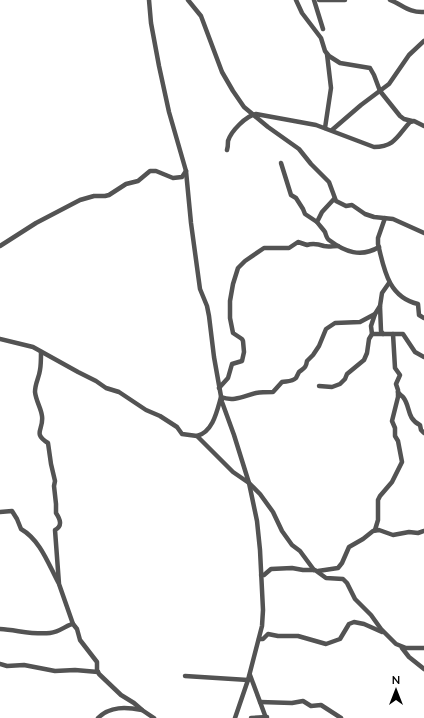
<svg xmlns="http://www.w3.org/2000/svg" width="424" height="718" font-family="Lato,sans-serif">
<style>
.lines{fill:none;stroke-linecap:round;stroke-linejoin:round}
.minor{stroke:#535353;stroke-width:4.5}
</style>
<rect width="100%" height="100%" fill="#fff"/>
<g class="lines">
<g class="minor">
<polyline points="149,0 151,23 159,66 169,112 186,171 191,223 200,289 207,306 209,316 214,357 222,402 234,435 249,483 257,521 260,550 263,610 262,626 248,680 235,718"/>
<polyline points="188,0 201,16 222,72 233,91 244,107 268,127 299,149 311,164 329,182 336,201 346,206 352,205 365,214 374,217 393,219 424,233"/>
<polyline points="296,0 302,13 321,38 325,51 329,56 340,63 370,68 374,75 380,91 400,116 404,119 412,121"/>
<polyline points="314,0 323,29"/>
<polyline points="319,0 345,0"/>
<path d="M390 0C403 5 409 13 424 12"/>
<polyline points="325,128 331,88 327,54"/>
<polyline points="332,130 361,105 389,84 409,55 424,41"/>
<path d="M227 150C228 147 228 144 228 141 231 131 246 116 256 114L316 125 374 147C395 147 398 135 410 122L414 121 424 126"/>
<polyline points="281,163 291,195 296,198 303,209 305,214 317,222"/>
<path d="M334 199 322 212 317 222C320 226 323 229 325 232 326 235 327 239 329 240 345 252 361 258 379 247"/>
<path d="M385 218 378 238V244C384 269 388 297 418 304L419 315 424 318"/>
<polyline points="0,246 36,223 80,200 94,196 105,196 109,195 126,184 138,181 150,171 156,171 173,178 182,177 186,171"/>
<polyline points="380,306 381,331 383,334"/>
<polyline points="372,334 403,334 415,352 424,357"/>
<polyline points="0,339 33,347 78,372 96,381 106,388 119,392 146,410 160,416 177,427 182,434 197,436 233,472 249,483 260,494 273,512 282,531 292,545 300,551 314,570"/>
<path d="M41 352C41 357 41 365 40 370 39 378 35 383 35 392 36 401 41 408 42 416 44 430 32 433 48 443L51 464 55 481 54 486 56 504V513C60 519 63 526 55 530L59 584 73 624"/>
<polyline points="319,386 332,387 340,384 345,379 347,374 364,360 367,353 369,339 372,334 371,326 375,314"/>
<path d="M219 388 228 378 232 364 242 361 244 352 243 341 242 339 233 333 230 318V301L233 284 238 268 245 261 264 248H289L298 242 307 245C313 243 318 244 324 246 328 247 333 246 338 246"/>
<path d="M398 392C399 394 401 395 403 397 411 407 406 418 420 425L421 430 424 433"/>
<path d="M197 436C213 432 217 411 221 397 234 402 244 396 256 393 262 392 268 392 273 392L282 382C287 381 292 382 296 378 297 376 298 374 299 372 304 368 306 368 307 361L313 355 319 346 326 329 335 323 360 322 375 314 380 306 382 293 389 283"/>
<path d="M0 512 12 511 17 519 21 529C40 540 48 563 58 582"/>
<polyline points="375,530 378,520 378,500 380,496 392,482 402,462 398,441 395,436 395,428 392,421 398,397 398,390 396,384 400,375 395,368 393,334"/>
<polyline points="318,571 338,568 342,563 349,547 363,539 373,531 379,530 393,535 409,532 418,533 424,531"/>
<polyline points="261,575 264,575 271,569 292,568 303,570 315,570 326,578 343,579 347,583 355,599 371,615 381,629 396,644 406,648 424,648"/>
<path d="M0 629C17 630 33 635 50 633 60 632 68 624 73 624L77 629 80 640 97 662V670L99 674 121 695 134 703 142 710 154 718"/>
<polyline points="259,639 263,639 268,634 278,636 298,636 326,644 340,639 349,624 354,622 364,624 382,632"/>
<polyline points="402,648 409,657 424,669"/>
<polyline points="0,664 7,666 24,665 55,671 75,670 98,672"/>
<polyline points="250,675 266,718"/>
<polyline points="185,676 248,680"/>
<polyline points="260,702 292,703 303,701 311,706 321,705 341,718"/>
<path d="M98 718C110 706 126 707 142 710"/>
<polyline points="251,718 267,717"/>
</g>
</g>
<g transform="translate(396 690)" stroke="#ffffff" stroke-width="3" paint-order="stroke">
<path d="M0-3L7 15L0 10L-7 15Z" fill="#000000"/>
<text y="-6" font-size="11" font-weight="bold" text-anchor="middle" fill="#000000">N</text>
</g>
</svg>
